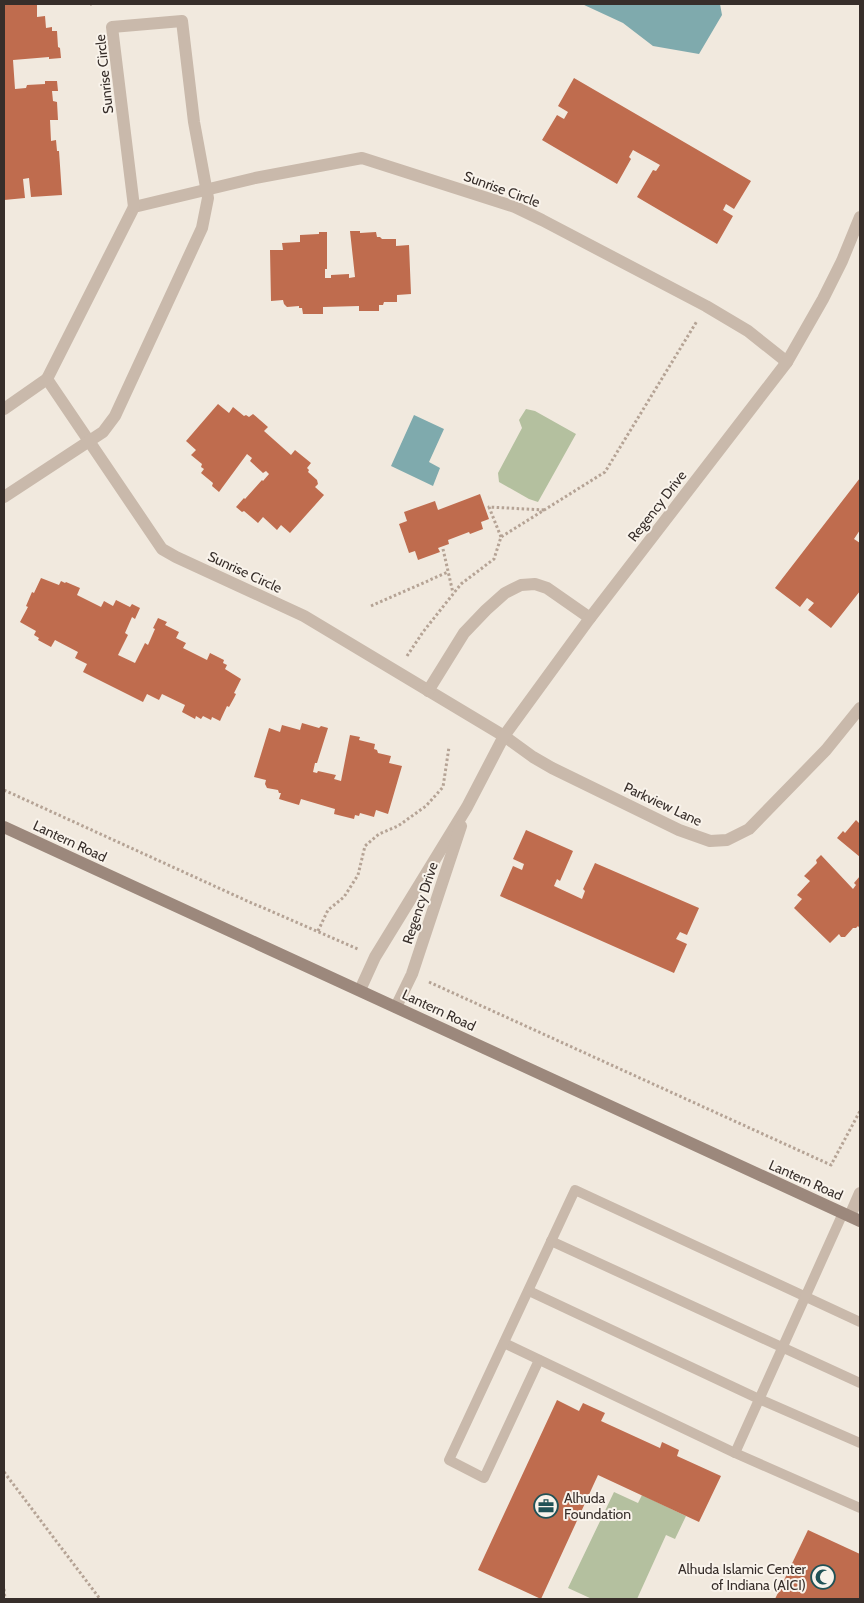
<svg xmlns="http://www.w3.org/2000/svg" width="864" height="1603" font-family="Cabin,sans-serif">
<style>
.green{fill:#b4c09f}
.water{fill:#7faaad}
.building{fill:#bf6c4e}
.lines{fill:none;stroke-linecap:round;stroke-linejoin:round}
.path{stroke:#b5a395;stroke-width:3;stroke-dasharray:2.5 2.5;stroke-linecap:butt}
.lane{stroke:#c9b9ab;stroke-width:10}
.street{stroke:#c9b9ab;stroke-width:12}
.secondary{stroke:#9c887c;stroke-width:12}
.labels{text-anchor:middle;stroke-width:4;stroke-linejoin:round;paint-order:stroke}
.street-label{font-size:14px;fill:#372e2a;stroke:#f9f3eb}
.poi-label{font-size:14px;fill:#372e2a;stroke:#f9f3eb;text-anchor:start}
</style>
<rect width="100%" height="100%" fill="#f1e9de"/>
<g class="green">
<polygon points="526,409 535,411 576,434 538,502 529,499 499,482 498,473 522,428 519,420"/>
<polygon points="614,1492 638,1503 642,1495 686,1516 675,1539 666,1535 637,1599 592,1599 568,1588"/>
</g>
<g class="water">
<polygon points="582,4 720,4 722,15 699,54 653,46 623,23"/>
<polygon points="414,415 444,429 429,462 440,468 433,486 391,466"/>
</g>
<g class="building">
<polygon points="4,4 37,4 37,17 45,16 46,28 52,27 52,31 57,31 58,47 60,48 61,58 49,59 49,57 13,60 15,89 26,88 27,85 45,84 45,81 57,81 58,91 52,91 53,101 57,102 58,120 50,120 51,141 56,140 57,151 59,151 62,195 31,197 29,178 23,179 25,198 4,200"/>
<polygon points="574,78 751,181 734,209 726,204 723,210 733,216 717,244 637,197 653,170 656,171 660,165 633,150 629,157 631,159 617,184 542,140 557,115 564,119 568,112 558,106"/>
<polygon points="350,231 360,231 360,233 376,232 377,237 380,237 382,239 396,239 396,246 409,245 411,294 397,295 397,302 384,302 383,305 379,305 379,311 359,311 359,306 323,307 323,314 303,314 302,308 299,308 299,306 287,307 284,304 283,300 271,301 270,250 283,250 282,243 300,242 300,235 319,234 319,232 327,232 327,269 325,269 325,278 331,278 331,275 349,274 349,278 355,277"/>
<polygon points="218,404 229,413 233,407 244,416 246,415 249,417 253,414 268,427 264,431 291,455 295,450 311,463 307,468 309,470 308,472 317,480 318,484 315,487 324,495 290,533 281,525 277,530 263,517 258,523 244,511 242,512 236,507 244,498 245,499 262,480 263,481 269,474 266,471 263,473 250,461 252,458 247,454 219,492 212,486 213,483 201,473 204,469 201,467 202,464 191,455 196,450 186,441"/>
<polygon points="860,478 860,530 854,539 860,543 860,591 831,628 808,610 814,603 807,598 800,607 775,588"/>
<polygon points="480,494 489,519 481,522 483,529 470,534 469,532 448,540 449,544 438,548 440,552 418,560 415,551 409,553 399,524 407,521 404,512 435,501 438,510"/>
<polygon points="41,578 59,585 61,581 65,583 66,582 80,588 77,595 101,607 104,601 113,606 116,600 130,607 132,604 140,608 135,619 132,617 125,633 128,635 118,655 135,663 145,643 148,645 155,629 153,628 158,618 167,622 165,625 179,632 176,638 186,643 183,648 207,660 210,653 224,660 223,663 227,665 225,669 241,679 234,693 236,694 234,698 229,707 227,706 220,721 212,717 211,720 203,716 201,719 196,716 195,719 182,712 185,705 162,694 159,700 147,694 143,702 83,672 87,664 75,658 78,652 55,640 51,647 38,640 39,638 34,635 36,631 20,622 28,607 26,606 32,592 34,593"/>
<polygon points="302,723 319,728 321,726 328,728 317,763 315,763 313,772 317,773 318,771 336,775 334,779 341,781 350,735 360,737 359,740 375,744 374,749 377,750 378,753 391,756 389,763 402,766 388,814 376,810 374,817 360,813 359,816 355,815 354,819 334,814 335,809 301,799 299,805 279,799 281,793 279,793 278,790 267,788 265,784 266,780 254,777 269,728 280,732 282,725 300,730"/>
<polygon points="856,820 860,824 860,857 837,838 843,831 845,833"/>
<polygon points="526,830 573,851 560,881 557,879 554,886 582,899 585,891 583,889 595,863 699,908 687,935 680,932 676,939 687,944 674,973 500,896 513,866 522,870 524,864 513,859"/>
<polygon points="821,855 853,889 856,885 854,883 860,876 860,929 858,926 856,928 853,928 845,937 841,937 839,934 830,943 794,908 802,899 797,895 810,881 804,876 817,863 816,860"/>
<polygon points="557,1400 579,1411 583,1403 605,1413 601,1421 660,1448 662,1442 679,1450 677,1456 721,1476 699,1522 598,1475 541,1599 478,1570"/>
<polygon points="808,1530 860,1554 860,1599 775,1599"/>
</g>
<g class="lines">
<g class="path">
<polyline points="91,4 92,5"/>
<polyline points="501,537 489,507 544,510"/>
<polyline points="443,549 453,593"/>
<polyline points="371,606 448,572"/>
<polyline points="407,656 423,632 461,584 494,559 501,537 605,472 697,321"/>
<polyline points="4,790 245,900 358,949"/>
<polyline points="318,931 328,910 344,897 358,875 365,846 379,834 398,826 426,806 443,787 449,747"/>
<polyline points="429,982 831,1165 860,1111"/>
<polyline points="4,1472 100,1599"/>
<polyline points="4,1589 5,1599"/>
</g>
<g class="lane">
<polyline points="551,1241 860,1383"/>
<polyline points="529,1291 759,1399 860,1443"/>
<polyline points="504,1343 735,1453 860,1508"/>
<polyline points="539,1360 484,1478 449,1460 575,1190 860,1322"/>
<polyline points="735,1453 843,1213"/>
</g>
<g class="street">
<polyline points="787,362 748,331 706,306 542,220 515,207 362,158 255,178 134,207 47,379 162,549 176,557 304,616 504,736 533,757 552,768 679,830 710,841 727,840 749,829 826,750 860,708"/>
<polyline points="4,409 47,379"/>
<polyline points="4,497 103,432 115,416 202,228 208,198 194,122 182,21 112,27 134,207"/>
<polyline points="428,691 464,633 486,610 505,593 521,585 535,584 547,588 590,618"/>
<polyline points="360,990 375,957 467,807 504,736 590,618 787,362 823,299 842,261 860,217"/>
<polyline points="396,1007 412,974 461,826"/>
<polyline points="850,1216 860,1193"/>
</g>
<polyline class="secondary" points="4,827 860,1221"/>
</g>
<defs>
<g id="office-ring" transform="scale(1.25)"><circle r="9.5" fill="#f9f3eb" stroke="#215256" stroke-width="1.5"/><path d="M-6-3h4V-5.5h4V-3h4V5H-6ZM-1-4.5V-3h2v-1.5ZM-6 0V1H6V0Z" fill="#215256"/></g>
<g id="mosque-ring" transform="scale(1.25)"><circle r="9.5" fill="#f9f3eb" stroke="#215256" stroke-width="1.5"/><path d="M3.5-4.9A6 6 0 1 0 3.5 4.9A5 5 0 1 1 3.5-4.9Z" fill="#215256"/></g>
</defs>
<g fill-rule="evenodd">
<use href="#office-ring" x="546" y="1506"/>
<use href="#mosque-ring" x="823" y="1577"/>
</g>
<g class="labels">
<g class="street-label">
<text transform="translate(104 74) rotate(-96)" y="5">Sunrise Circle</text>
<text transform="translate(502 189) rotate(20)" y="5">Sunrise Circle</text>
<text transform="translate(657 506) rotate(-52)" y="5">Regency Drive</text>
<text transform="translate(245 572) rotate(25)" y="5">Sunrise Circle</text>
<text transform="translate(663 804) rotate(25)" y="5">Parkview Lane</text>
<text transform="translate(70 841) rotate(25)" y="5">Lantern Road</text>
<text transform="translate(420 903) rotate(-72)" y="5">Regency Drive</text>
<text transform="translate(439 1010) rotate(25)" y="5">Lantern Road</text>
<text transform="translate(806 1180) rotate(24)" y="5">Lantern Road</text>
</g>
<g class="poi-label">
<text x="564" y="1503">Alhuda<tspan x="564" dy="16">Foundation</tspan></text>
<text x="806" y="1574" text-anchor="end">Alhuda Islamic Center<tspan x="806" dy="16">of Indiana (AICI)</tspan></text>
</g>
</g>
<rect width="864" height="1603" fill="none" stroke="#372e2a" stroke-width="10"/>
</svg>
